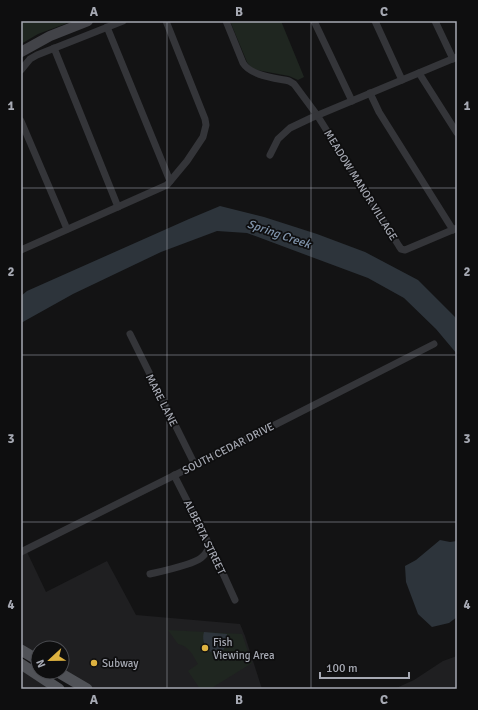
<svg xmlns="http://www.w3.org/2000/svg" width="478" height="710" font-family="Signika,sans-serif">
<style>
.built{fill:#1f1f21}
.green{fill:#1f2620}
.water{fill:#2d343b}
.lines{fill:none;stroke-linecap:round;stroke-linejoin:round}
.minor{stroke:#343539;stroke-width:7}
.secondary{stroke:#424348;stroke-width:10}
.primary{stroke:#505257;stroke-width:11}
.grid{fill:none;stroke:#a6a9b3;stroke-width:1;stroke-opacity:0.55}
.poi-dot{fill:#deb240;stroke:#0e0e0f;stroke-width:1.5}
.labels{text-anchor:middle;stroke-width:3.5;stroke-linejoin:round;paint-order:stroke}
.street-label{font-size:11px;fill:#a6a9b3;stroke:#0e0e0f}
.poi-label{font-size:11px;fill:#a6a9b3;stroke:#0e0e0f;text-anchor:start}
.water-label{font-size:12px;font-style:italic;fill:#8094ab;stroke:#0e0e0f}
.neatline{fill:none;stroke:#a6a9b3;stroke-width:1.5}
.grid-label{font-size:13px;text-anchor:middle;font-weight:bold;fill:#a6a9b3}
</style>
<rect width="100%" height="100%" fill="#131314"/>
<g class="built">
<polygon points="27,552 46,592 107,561 136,615 240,624 245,636 262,689 91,689 62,671 62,648 38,648 38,656 21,646 21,555"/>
<polygon points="457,656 457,689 394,689 414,680 443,661"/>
<polygon points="21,670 51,689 21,689"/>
</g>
<g class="green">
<polygon points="21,21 73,21 38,34 21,44"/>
<polygon points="230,21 281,21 304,77 298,80 289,76 252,69 247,62"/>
<path d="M168 630 242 634 252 663 210 689H200L188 671 198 664C192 654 190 647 178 644Z"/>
</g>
<g class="water">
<polygon points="220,206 264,217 317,234 365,252 418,280 457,319 457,354 436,329 404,298 368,278 247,233 217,231 161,252 73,294 21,323 21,296 27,291 189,219"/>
<polygon points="440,540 450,542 457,541 457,617 449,623 432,627 418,614 406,582 405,566 416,560"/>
<path d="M204 632 227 634C227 639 227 644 224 649 218 661 199 648 204 632Z"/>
</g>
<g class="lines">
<g class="minor">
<path d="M226 21 243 63C251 76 275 78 289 81L294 84 317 115 399 246 401 249 405 250 457 228"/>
<polyline points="314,21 352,101"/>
<polyline points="375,21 402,80"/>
<polyline points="435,21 453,59"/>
<polyline points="107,27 170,181"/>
<polyline points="54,48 118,207"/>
<polyline points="21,70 30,59 37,55 123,21"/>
<polyline points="419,73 457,133"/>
<polyline points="370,93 379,112 453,230"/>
<polyline points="21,121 67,229"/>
<polyline points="270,155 278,139 290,128 311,118 457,57"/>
<polyline points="21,250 167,185 187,161 203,137 206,125 205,119 166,21"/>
<polyline points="130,334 195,465"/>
<polyline points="174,475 216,558 235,600"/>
<polyline points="21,552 255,435 434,344"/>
<path d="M150 574C163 571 192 565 201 558 205 555 208 550 210 545"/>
</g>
<polyline class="secondary" points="21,52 50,36 88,21"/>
<g class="primary">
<polyline points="21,650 38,660"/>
<polyline points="21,664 59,689"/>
<polyline points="58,672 87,689"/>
</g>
</g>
<path class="grid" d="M167 21V689M311 21V689M21 188H457M21 355H457M21 522H457"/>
<g class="poi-dot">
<circle cx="205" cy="648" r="4"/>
<circle cx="94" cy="663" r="4"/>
</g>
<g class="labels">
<g class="street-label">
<text transform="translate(361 185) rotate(58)" y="4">MEADOW MANOR VILLAGE</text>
<text transform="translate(162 400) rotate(63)" y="4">MARE LANE</text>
<text transform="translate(228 448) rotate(-27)" y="4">SOUTH CEDAR DRIVE</text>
<text transform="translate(205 537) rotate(64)" y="4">ALBERTA STREET</text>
</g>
<g class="poi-label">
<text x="213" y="646">Fish<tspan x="213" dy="13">Viewing Area</tspan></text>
<text x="102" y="667">Subway</text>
</g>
<g class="water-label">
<text transform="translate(279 234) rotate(19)" y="4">Spring Creek</text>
</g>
</g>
<rect width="478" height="710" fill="none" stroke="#0e0e0f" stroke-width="44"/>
<g transform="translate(50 660) rotate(248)"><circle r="19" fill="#0e0e0f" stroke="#4b4c51"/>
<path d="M0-3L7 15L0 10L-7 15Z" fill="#deb240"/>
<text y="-6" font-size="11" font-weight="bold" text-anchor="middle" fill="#a6a9b3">N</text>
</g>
<path d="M320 672v6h89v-6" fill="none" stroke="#a6a9b3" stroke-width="2"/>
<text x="326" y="672" font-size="12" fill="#a6a9b3" stroke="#0e0e0f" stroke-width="3" paint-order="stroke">100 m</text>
<rect x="22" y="22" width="434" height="666" class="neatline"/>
<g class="grid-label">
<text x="94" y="16">A</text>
<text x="239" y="16">B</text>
<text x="384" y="16">C</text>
<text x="11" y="110">1</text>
<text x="467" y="110">1</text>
<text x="11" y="276">2</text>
<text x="467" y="276">2</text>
<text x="11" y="443">3</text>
<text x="467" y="443">3</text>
<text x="11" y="609">4</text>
<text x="467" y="609">4</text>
<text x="94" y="704">A</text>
<text x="239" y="704">B</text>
<text x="384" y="704">C</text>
</g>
</svg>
